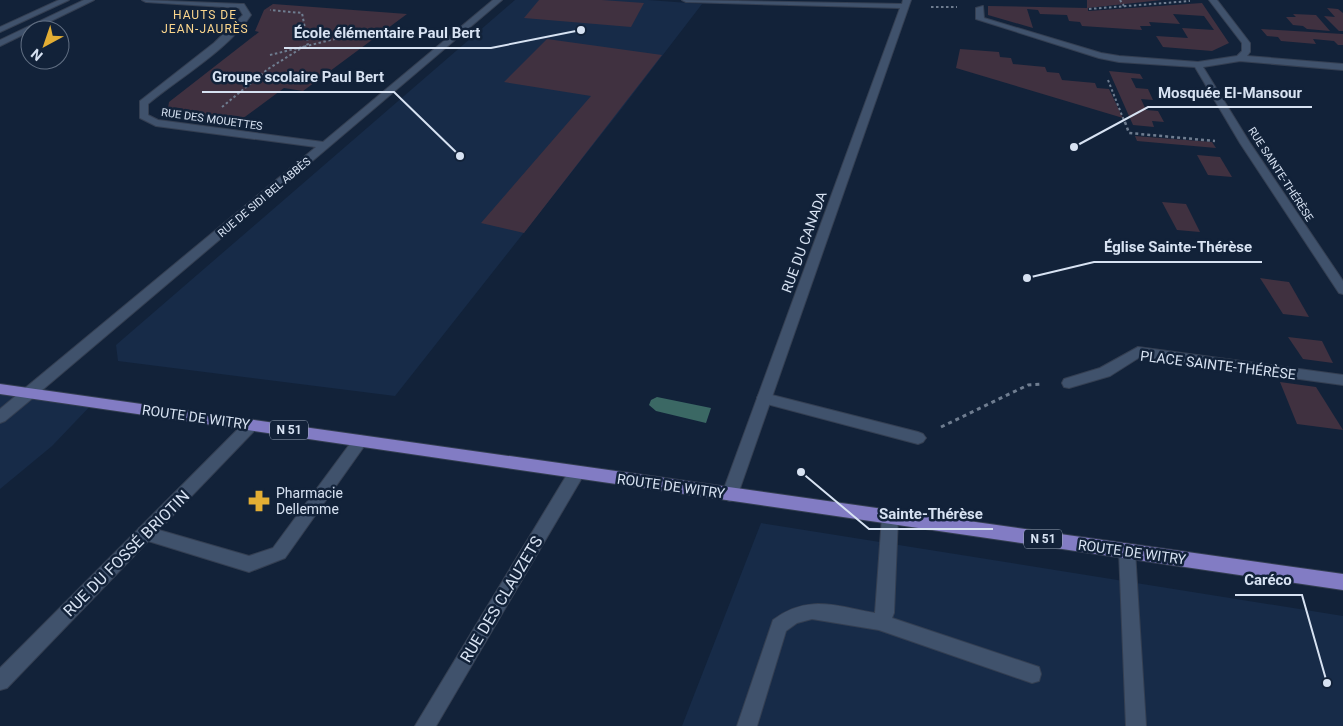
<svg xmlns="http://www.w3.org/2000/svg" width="1343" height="726" font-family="Roboto,sans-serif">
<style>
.built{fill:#172b48}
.green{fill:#403140}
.water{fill:#3b6864}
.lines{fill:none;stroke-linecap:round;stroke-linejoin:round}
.service-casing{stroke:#343f52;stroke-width:2}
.minor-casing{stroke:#343f52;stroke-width:2}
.primary-casing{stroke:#343f52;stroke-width:2}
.path-far2{stroke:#6f7d90;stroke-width:2;stroke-dasharray:2.5 2.5;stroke-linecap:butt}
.path-far1{stroke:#6f7d90;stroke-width:2.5;stroke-dasharray:3 3;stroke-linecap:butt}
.path{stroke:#6f7d90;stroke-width:3;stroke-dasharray:4 4;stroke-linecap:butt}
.service{fill:#40526c;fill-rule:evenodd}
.minor{fill:#40526c;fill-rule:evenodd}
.primary{fill:#827cc4;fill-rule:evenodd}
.labels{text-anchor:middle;stroke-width:5;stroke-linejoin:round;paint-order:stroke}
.far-street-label{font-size:11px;fill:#d7e2f2;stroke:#122239}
.far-neighbourhood-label{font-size:12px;letter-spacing:1px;fill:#fbd68d;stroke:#122239}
.shield{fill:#122239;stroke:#9ca8ba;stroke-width:1}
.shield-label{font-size:12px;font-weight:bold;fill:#d7e2f2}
.street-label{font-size:14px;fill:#d7e2f2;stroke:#122239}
.poi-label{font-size:14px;fill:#d7e2f2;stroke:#122239;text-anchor:start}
.near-street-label{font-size:16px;fill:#d7e2f2;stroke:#122239}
.leader{fill:none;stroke:#d7e2f2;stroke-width:2}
.callout-dot{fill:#d7e2f2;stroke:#122239;stroke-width:2}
.callout-label{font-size:15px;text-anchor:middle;font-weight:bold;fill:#d7e2f2;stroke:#122239;stroke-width:5;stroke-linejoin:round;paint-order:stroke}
</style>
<rect width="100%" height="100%" fill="#122239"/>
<g class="built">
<polygon points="515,0 648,0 702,4 619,112 395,396 118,361 116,345"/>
<polygon points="0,389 94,402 52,446 0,489"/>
<polygon points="761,523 1343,616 1343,726 682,726"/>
</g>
<g class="green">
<polygon points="539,0 602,0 644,3 631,27 524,18"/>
<polygon points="1087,0 1162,0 1088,8 1088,11 1202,3 1229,43 1212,51 1163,47 1156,36 1188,38 1182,28 1214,30 1204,16 1173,14 1180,24 1149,22 1151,26 1140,26 1142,30 1082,26 1080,22 1069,21 1067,15 1040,14 1038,10 1027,9 1033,28 988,15 988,6 1087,8"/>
<polygon points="273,4 407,14 303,91 284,88 242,119 172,113 168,108 169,102 259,32 255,31 264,10"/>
<polygon points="1327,8 1338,9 1343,13 1343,31 1339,31 1324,16 1335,17"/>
<polygon points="1293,14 1316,15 1330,31 1307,29 1303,26 1293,25 1286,17 1296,17"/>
<polygon points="1261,29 1343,34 1343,45 1338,45 1334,41 1313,39 1316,44 1281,41 1278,37 1267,36"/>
<polygon points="547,39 662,55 524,233 481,223 591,96 504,82"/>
<polygon points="960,49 999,52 1000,57 1011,58 1013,64 1045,67 1047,72 1059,73 1062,80 1095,83 1097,88 1109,89 1123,118 956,68"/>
<polygon points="1109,71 1140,74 1143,79 1131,78 1136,88 1148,89 1153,100 1141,99 1146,110 1158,111 1164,122 1152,121 1154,127 1133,125"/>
<polygon points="1135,136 1212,142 1216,148 1137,141"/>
<polygon points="1197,155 1220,157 1232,177 1208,175"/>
<polygon points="1162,202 1186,204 1200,232 1177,230"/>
<polygon points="1260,278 1289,282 1309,317 1283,314"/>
<polygon points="1288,337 1322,341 1333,363 1303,359"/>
<polygon points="1280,382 1316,387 1343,430 1297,424"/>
</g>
<polygon class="water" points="657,397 711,408 706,423 656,411 649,405 651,400"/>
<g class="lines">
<g class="service-casing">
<g id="service">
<polygon points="1138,347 1343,375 1343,385 1140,357 1110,376 1069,388 1064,387 1062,383 1064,379 1100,368"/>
<polygon points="29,388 34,389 36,393 34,397 5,421 0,423 0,409 24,389"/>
<polygon points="764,393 918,432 923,434 926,438 923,442 918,444 759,402 757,398 759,394"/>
<polygon points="360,435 365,437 368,441 365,445 285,558 249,572 145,540 139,538 137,533 139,528 145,526 249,556 273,548 355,437"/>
<path d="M890 510 896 512 898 517 894 613 892 618 1039 667 1041 674 1039 681 1032 683 879 630 812 619 797 623 786 631 757 726H737L773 620C808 594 835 606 875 613L882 517 884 512Z"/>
<polygon points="1127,544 1133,546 1135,551 1146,726 1126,726 1119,551 1121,546"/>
</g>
</g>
<g class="minor-casing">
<g id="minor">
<polygon points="59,0 69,0 0,32 0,27"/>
<polygon points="84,0 94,0 0,46 0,40"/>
<path d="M142 0 241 4H244L251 15C229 49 179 78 148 104V115L158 120 323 142 493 0H502L34 397 29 398 24 397 22 393 24 389 316 147 156 126 140 118V101L214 43 243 15 239 8 146 2Z"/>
<polygon points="682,0 902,4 903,0 911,0 738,494 736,499 730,501 724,499 722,494 900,8 686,2"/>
<polygon points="1209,0 1217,0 1250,43 1250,52 1247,56 1343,64 1343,70 1240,61 1203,67 1250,143 1343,281 1343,294 1339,293 1240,143 1195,67 1119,62 1099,58 976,19 976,8 983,6 984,18 1101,53 1119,56 1198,62 1237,56 1242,51 1242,43"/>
<polygon points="251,419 256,421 258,425 256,429 7,688 0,690 0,668 246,421"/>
<polygon points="577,466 583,468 585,472 583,476 436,726 415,726 571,468"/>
</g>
</g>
<g class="primary-casing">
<polygon id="primary" points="0,384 1343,574 1343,590 0,394"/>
</g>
<g class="path-far2">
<polyline points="1120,0 1124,6"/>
<polyline points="931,7 957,7"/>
<polyline points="1089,9 1190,1"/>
<polyline points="270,55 347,36"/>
<polyline points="1108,80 1125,123"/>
<polyline points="222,107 268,69 308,44 302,13 270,10"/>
</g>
<polyline class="path-far1" points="1125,122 1129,133 1215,141"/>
<polyline class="path" points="941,427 1028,385 1043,384"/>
<use href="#service" class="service"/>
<use href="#minor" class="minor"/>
<use href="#primary" class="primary"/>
</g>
<defs>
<g id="pharmacy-bare" transform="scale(1.725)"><path d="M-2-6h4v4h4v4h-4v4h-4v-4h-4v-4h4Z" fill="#e3ae34" stroke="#122239" stroke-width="2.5" paint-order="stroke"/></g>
</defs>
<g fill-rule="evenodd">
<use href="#pharmacy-bare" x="259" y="501"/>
</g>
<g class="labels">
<g class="far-street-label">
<text transform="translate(212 119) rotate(8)" y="4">RUE DES MOUETTES</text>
<text transform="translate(1281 174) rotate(57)" y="4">RUE SAINTE-THÉRÈSE</text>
<text transform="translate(264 197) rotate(-40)" y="4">RUE DE SIDI BEL ABBÈS</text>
</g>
<g class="far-neighbourhood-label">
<text x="205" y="19">HAUTS DE<tspan x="205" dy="14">JEAN-JAURÈS</tspan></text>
</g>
<g class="shield">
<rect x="270" y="420.5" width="38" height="19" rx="4"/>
<rect x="1024" y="529.5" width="38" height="19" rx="4"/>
</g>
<g class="shield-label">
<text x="289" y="434">N 51</text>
<text x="1043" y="543">N 51</text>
</g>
<g class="street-label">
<text transform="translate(804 242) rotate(-70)" y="5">RUE DU CANADA</text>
<text transform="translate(1218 365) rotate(7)" y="5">PLACE SAINTE-THÉRÈSE</text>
<text transform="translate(196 417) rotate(8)" y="5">ROUTE DE WITRY</text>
<text transform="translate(671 486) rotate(8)" y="5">ROUTE DE WITRY</text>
<text transform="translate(1132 552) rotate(8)" y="5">ROUTE DE WITRY</text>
</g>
<g class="poi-label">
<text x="276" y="498">Pharmacie<tspan x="276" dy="16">Dellemme</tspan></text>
</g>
<g class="near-street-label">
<text transform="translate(126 553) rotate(-45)" y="6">RUE DU FOSSÉ BRIOTIN</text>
<text transform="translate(501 599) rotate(-59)" y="6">RUE DES CLAUZETS</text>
</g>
</g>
<path class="leader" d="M581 30L491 48H284M460 156L394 92H202M1074 147L1148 107H1312M1027 278L1094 262H1262M801 472L869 529H993M1327 683L1302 595H1235"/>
<g class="callout-dot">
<circle cx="581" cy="30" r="5"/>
<circle cx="460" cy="156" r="5"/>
<circle cx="1074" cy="147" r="5"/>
<circle cx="1027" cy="278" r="5"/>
<circle cx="801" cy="472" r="5"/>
<circle cx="1327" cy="683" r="5"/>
</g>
<g class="callout-label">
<text x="387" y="38">École élémentaire Paul Bert</text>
<text x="298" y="82">Groupe scolaire Paul Bert</text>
<text x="1230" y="98">Mosquée El-Mansour</text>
<text x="1178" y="252">Église Sainte-Thérèse</text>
<text x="931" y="519">Sainte-Thérèse</text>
<text x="1268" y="585">Caréco</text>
</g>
<g transform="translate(45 45) rotate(220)"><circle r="24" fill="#122239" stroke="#616f83"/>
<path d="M0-4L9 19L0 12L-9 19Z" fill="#e3ae34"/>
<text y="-8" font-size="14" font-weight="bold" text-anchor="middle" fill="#d7e2f2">N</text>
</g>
</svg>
